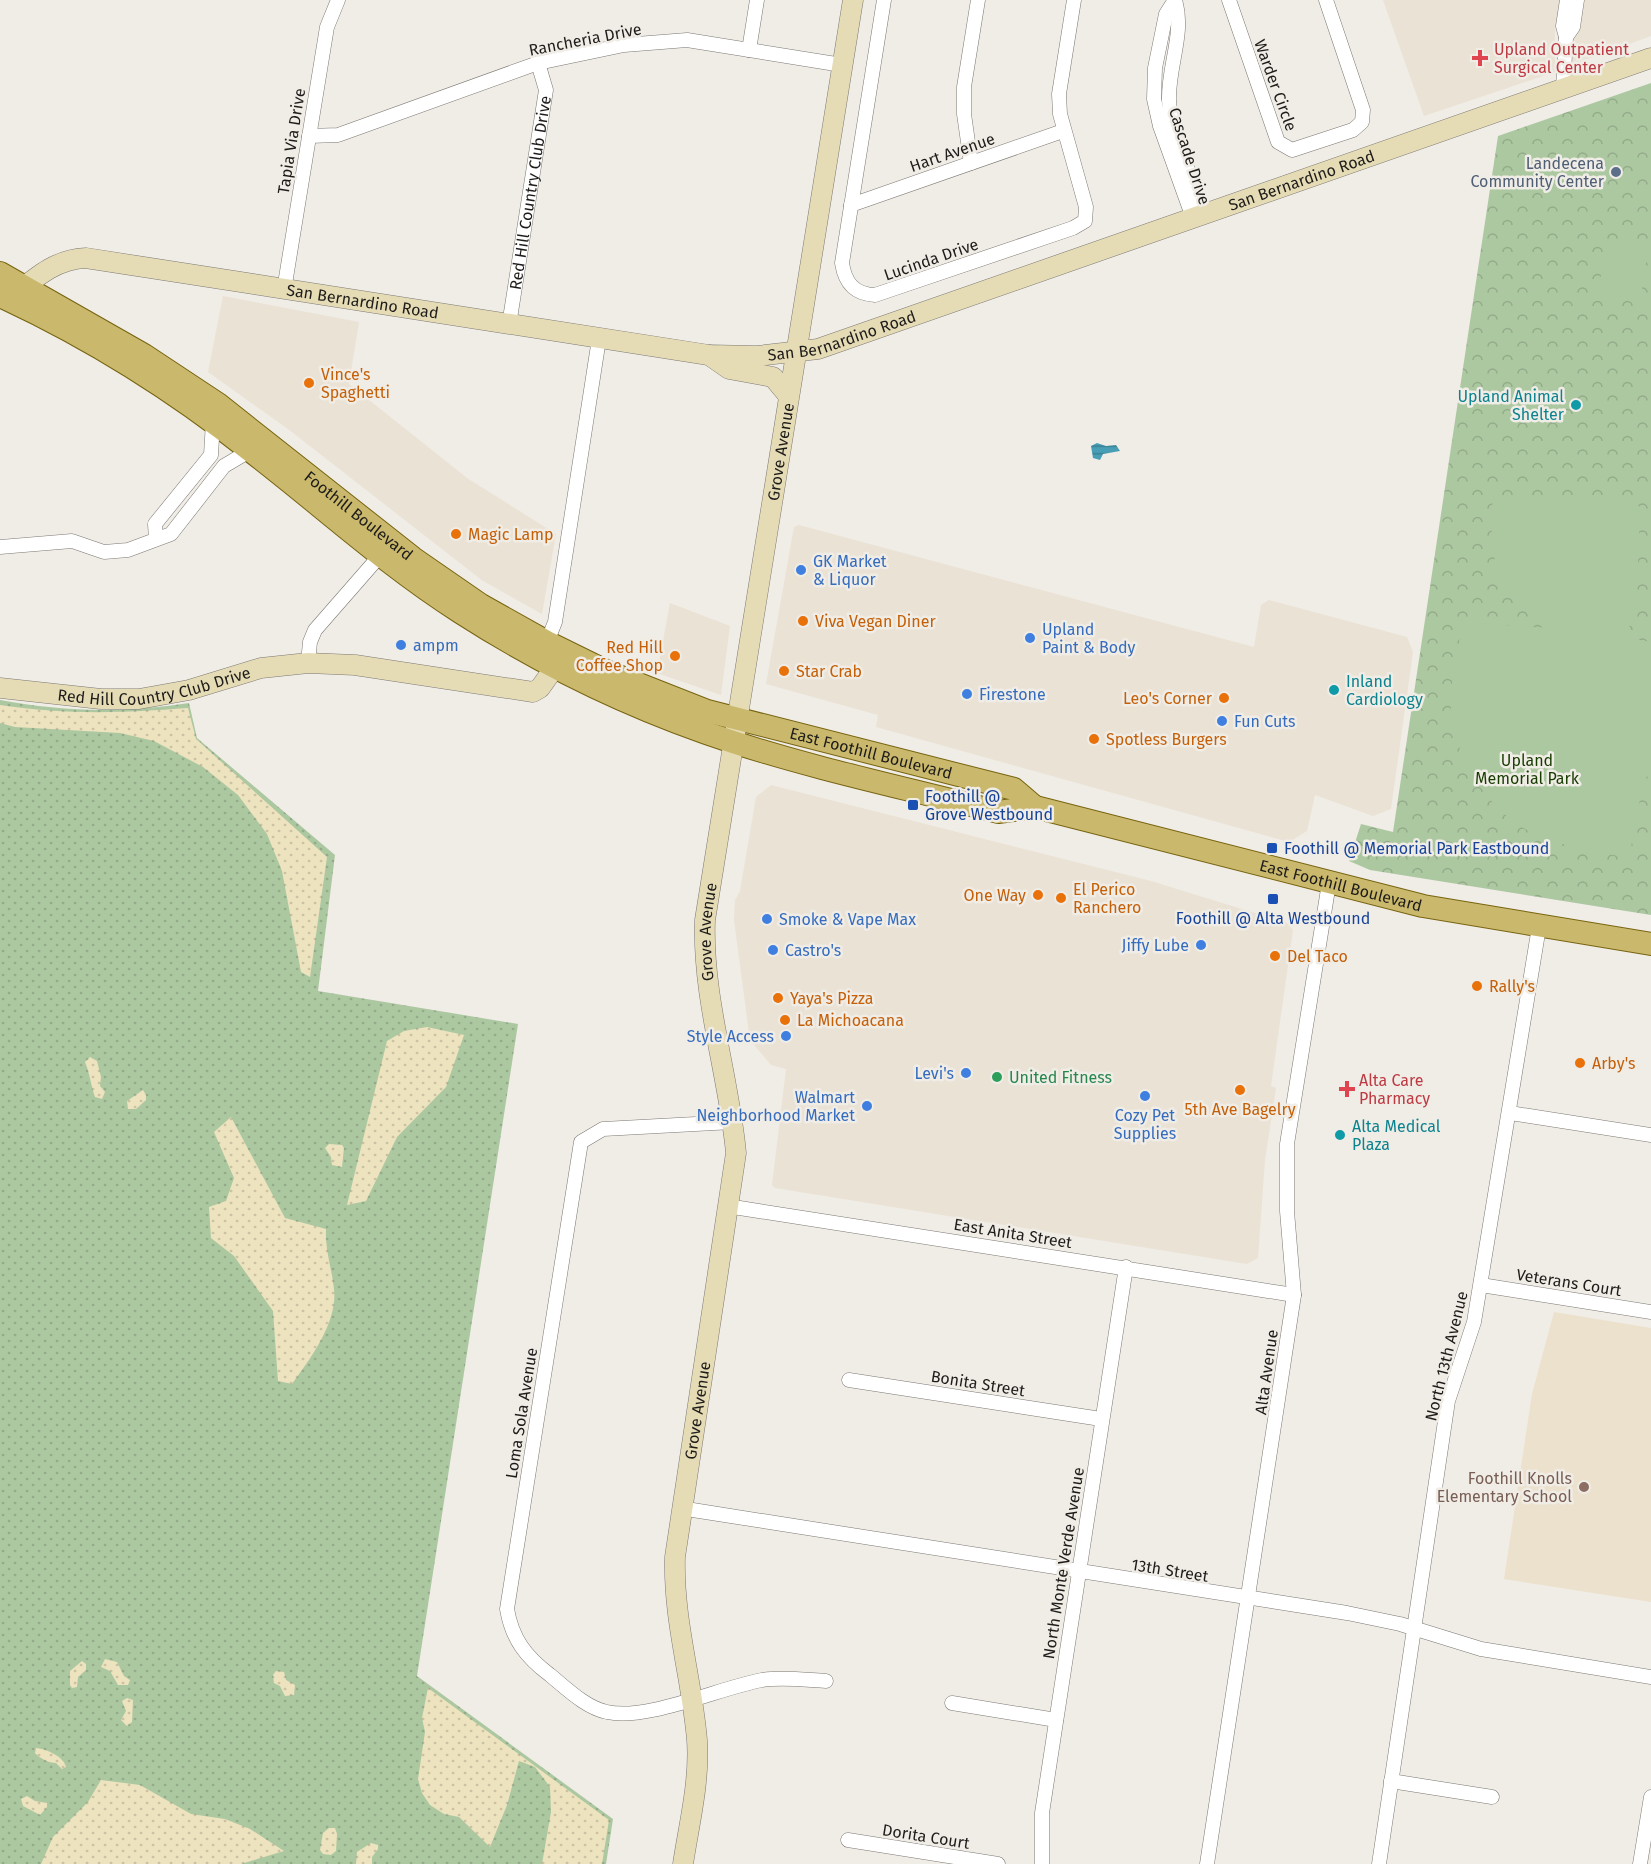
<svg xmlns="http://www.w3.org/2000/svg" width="1651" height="1864" font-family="'Fira Sans',sans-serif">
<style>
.built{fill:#eae2d5}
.education{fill:#ece1cd}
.grass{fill:url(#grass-dots)}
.sand{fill:url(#sand-dots)}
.park{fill:url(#park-crowns)}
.garden{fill:#acc8a1}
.water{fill:url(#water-rules)}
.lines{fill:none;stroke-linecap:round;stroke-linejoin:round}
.street-casing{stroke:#7c7873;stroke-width:15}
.secondary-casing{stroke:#7c7873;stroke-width:21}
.primary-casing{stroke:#776410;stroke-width:24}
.street{stroke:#fff;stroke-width:14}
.secondary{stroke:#e5dcb6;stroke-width:20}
.primary{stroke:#cab96c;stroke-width:22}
.health-dot{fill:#e0444e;stroke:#f0ece6;stroke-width:2}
.service-dot{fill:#5c6f8a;stroke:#f0ece6;stroke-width:2}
.food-dot{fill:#e8710a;stroke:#f0ece6;stroke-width:2}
.culture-dot{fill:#0f9aa8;stroke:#f0ece6;stroke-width:2}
.shop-dot{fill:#3f7fe0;stroke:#f0ece6;stroke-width:2}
.transit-dot{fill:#1a4fb4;stroke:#f0ece6;stroke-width:2}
.leisure-dot{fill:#2e9e5b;stroke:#f0ece6;stroke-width:2}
.education-dot{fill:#8d6e63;stroke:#f0ece6;stroke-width:2}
.labels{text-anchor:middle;stroke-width:5;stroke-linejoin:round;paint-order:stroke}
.street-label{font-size:16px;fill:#1e1c1a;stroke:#f0ece6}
.health-label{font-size:16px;fill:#be3a42;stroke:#f0ece6;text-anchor:start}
.service-label{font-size:16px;fill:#4e5e75;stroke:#f0ece6;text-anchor:end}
.food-label{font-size:16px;fill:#c56008;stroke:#f0ece6;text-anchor:start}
.culture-label{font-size:16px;fill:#0d838f;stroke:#f0ece6;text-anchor:start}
.shop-label{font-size:16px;fill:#366cbe;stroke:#f0ece6;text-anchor:start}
.park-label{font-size:16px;fill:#173c00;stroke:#f0ece6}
.transit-label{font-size:16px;fill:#164399;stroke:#f0ece6;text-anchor:start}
.leisure-label{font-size:16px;fill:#27864d;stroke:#f0ece6;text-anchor:start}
.education-label{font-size:16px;fill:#785e54;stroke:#f0ece6;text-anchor:end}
</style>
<defs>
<pattern id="grass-dots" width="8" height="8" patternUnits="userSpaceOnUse" patternTransform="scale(1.5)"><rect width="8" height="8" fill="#acc8a1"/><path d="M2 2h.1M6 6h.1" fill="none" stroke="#94ab8a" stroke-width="1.8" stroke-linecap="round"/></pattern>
<pattern id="sand-dots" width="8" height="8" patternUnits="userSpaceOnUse" patternTransform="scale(1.5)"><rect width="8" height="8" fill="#ede3be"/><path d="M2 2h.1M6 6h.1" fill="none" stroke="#cbc2a3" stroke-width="1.8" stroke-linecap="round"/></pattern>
<pattern id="park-crowns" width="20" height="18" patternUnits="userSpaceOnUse" patternTransform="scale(1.5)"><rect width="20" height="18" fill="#acc8a1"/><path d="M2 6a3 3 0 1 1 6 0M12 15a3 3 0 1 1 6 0" fill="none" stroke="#94ab8a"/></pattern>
<pattern id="water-rules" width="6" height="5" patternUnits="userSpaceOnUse" patternTransform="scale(1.5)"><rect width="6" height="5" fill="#489eb5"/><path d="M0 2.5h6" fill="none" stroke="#3b8092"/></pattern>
</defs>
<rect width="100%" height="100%" fill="#f0ece6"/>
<g class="built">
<polygon points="1383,0 1560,0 1555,31 1555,72 1424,116"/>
<polygon points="1582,0 1651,0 1651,36 1569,66"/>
<polygon points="223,296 359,322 349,384 467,478 556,534 542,614 483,581 288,429 208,372"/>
<polygon points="799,525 1254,647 1261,605 1269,600 1407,637 1413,652 1391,809 1373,816 1315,795 1307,831 1289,842 876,727 878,715 766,684 794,527"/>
<polygon points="670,603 730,626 721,695 657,673"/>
<polygon points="771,785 1151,881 1287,923 1293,930 1271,1086 1276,1088 1265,1160 1258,1258 1247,1264 775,1188 772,1185 786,1069 771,1065 750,1040 734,920 735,900 740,891 756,797"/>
</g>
<polygon class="education" points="1554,1312 1651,1328 1651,1602 1504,1579 1532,1394"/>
<path class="grass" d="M0 700C63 712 126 713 189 703L197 738 335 855 318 991 518 1024 417 1676 613 1819 606 1864H0Z"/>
<g class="sand">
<path d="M0 705C66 715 122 713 188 708L196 739 327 857 310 977 301 972 282 871 267 834 238 795 203 767 154 741 120 733 15 727 0 723Z"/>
<polygon points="427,1027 464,1035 446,1087 397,1137 366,1201 347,1205 387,1041 404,1031"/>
<path d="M90 1057 97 1061 101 1077 100 1086 105 1092 102 1099 95 1097C91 1086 90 1074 85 1062Z"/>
<polygon points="143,1090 146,1095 146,1100 136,1109 128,1109 127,1101"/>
<path d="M231 1117 285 1218 326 1229C325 1250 332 1269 334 1289 338 1322 310 1359 292 1384L278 1381 273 1311 234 1256 211 1238 209 1207 226 1201 234 1178 214 1132Z"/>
<polygon points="329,1144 342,1145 344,1148 342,1167 332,1165 331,1157 325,1148"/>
<polygon points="105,1659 117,1662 124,1676 130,1680 128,1685 118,1685 110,1671 101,1667"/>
<polygon points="82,1661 86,1664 86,1670 78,1677 77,1687 72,1688 70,1685 70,1671"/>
<polygon points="276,1671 284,1672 286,1680 295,1685 294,1695 285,1696 280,1686 274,1683 273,1675"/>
<polygon points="428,1688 609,1820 602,1864 542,1864 551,1812 550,1787 535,1767 519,1761 507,1805 490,1847 459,1817 444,1814 430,1805 422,1793 418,1779 425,1732 422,1718"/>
<polygon points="127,1698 133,1700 132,1722 127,1726 121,1720 126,1711 122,1701"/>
<path d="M36 1748C47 1749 64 1757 66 1767L62 1769 56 1763C49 1763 39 1758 35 1753Z"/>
<polygon points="101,1780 140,1785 191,1814 225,1819 250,1829 284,1851 241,1864 41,1864 53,1837 88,1802"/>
<polygon points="27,1796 35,1801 47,1803 47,1807 40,1815 23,1806 21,1799"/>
<polygon points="329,1828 335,1828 337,1834 336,1851 331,1855 323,1854 320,1850 323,1833"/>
<polygon points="371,1843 378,1845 378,1849 372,1857 372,1864 356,1864 357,1852"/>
</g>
<polygon class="park" points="1651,83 1651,915 1370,870 1349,861 1361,824 1393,832 1498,136"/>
<g class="garden">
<polygon points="1606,243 1648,250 1640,303 1598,296"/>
<path d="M1493 495 1625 497 1640 507 1636 621 1617 636 1651 642V766L1642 788 1629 858C1598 852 1565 847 1535 834 1490 814 1454 758 1451 709 1449 686 1457 659 1460 636L1477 623 1549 628C1493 593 1488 556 1493 495Z"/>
</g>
<polygon class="water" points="1097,443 1106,446 1116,445 1120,451 1103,454 1100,460 1093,458 1091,446"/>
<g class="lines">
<g class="street-casing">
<g id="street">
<path d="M884 0 842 263C845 283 854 294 875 295L1073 228 1085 221 1086 207 1060 114 1059 94 1074 0"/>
<polyline points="1175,0 1166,14 1155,68 1154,99 1160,126 1193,218"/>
<path d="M1175 0C1185 33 1168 66 1169 100 1170 128 1194 185 1204 214"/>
<polyline points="1229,0 1278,142 1292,150 1353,130 1362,122 1363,110 1326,0"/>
<polyline points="1566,37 1573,27 1577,0"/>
<polyline points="749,50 757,0"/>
<polyline points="1563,89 1566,37 1563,26 1567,0"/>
<polyline points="309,136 338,135 538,63 624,45 687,40 842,65"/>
<polyline points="971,163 964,114 964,87 978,0"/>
<polyline points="851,205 1063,131"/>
<polyline points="284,290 327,27 338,0"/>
<path id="s1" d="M509 325 546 90 538 63"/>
<polyline points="156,539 155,524 211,455 213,422"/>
<polyline points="0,547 72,541 104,552 128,550 171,534 224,466 251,450"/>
<polyline points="547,642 555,622 599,339"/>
<polyline points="308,663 310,642 315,630 384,551"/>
<polyline points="1510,1113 1651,1135"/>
<path d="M733 1122 603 1129 581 1142 507 1609C512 1639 526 1657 550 1675 566 1688 586 1708 607 1712 647 1721 719 1688 762 1680 783 1677 806 1680 826 1681"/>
<polyline points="727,1206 1294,1295"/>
<polyline points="1481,1285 1651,1312"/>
<polyline points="849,1380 1101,1419"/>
<polyline points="680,1508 1347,1613 1400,1624 1481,1649 1651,1677"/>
<polyline points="952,1703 1056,1720"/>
<polyline points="1391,1781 1492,1797"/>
<polyline points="848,1840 998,1864"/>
<polyline points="1042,1864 1042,1813 1126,1267"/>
<polyline points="1207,1864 1294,1295 1287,1211 1287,1144 1329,883"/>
<polyline points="1379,1864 1448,1401 1474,1322 1539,927"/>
<polyline points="1640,1864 1651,1797"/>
</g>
</g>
<g class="secondary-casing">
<g id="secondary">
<path id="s2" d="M13 296C36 277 56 259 86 258L709 355 757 356 818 349 1651 58"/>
<polyline points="709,355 729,369 773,377 788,395"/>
<path id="s3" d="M0 688 101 699H139L189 690 261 668 308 663 355 665 533 692 540 688 555 667"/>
<path id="s4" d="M683 1864C689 1824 700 1781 697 1740 692 1679 673 1620 675 1557L736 1153C729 1076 702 998 705 920L853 0"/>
</g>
</g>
<g class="primary-casing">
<g id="primary">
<path id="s5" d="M0 273 144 355 218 404 413 558 481 605 547 642 608 672 707 711 1014 789 1035 807"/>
<path id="s6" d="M0 296C89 337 175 391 252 452 321 505 386 565 460 612 544 666 637 711 733 742 819 770 910 789 998 812L1035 807 1423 906 1651 944"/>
</g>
</g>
<use href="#street" class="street"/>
<use href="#secondary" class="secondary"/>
<use href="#primary" class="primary"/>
</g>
<g class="health-dot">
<path d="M1477 49h6v6h6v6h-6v6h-6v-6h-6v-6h6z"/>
<path d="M1344 1080h6v6h6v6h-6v6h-6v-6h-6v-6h6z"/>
</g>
<circle class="service-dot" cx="1616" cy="172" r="6"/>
<g class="food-dot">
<circle cx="309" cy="383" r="6"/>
<circle cx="456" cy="534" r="6"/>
<circle cx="803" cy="621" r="6"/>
<circle cx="675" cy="656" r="6"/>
<circle cx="784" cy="671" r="6"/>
<circle cx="1224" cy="698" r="6"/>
<circle cx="1094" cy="739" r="6"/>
<circle cx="1038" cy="895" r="6"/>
<circle cx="1061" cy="898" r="6"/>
<circle cx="1275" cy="956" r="6"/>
<circle cx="1477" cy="986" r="6"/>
<circle cx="778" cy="998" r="6"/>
<circle cx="785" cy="1020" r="6"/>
<circle cx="1580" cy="1063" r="6"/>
<circle cx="1240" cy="1090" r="6"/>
</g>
<g class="culture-dot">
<circle cx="1576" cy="405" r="6"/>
<circle cx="1334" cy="690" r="6"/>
<circle cx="1340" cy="1135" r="6"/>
</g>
<g class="shop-dot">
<circle cx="801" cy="570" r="6"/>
<circle cx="1030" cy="638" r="6"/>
<circle cx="401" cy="645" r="6"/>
<circle cx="967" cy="694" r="6"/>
<circle cx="1222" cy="721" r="6"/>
<circle cx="767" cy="919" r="6"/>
<circle cx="1201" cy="945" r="6"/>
<circle cx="773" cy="950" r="6"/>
<circle cx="786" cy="1036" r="6"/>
<circle cx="966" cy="1073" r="6"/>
<circle cx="1145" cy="1096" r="6"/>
<circle cx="867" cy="1106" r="6"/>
</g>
<g class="transit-dot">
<rect x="907" y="799" width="12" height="12" rx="3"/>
<rect x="1266" y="842" width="12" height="12" rx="3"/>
<rect x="1267" y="893" width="12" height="12" rx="3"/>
</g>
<circle class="leisure-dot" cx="997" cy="1077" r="6"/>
<circle class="education-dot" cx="1584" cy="1487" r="6"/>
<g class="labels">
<g class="street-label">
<text transform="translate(585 39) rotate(-11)" y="6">Rancheria Drive</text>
<text transform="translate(1276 85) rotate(70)" y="6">Warder Circle</text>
<text transform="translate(291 141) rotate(-81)" y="6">Tapia Via Drive</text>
<text transform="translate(952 152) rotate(-19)" y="6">Hart Avenue</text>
<text transform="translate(1190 156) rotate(72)" y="6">Cascade Drive</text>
<text dy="6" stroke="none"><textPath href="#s2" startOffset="1336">San Bernardino Road</textPath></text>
<text dy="6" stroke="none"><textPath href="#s1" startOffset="134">Red Hill Country Club Drive</textPath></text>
<text transform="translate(931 259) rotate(-19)" y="6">Lucinda Drive</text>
<text dy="6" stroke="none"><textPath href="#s2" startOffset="364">San Bernardino Road</textPath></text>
<text dy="6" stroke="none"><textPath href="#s2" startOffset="850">San Bernardino Road</textPath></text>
<text dy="6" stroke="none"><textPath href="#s4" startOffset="1428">Grove Avenue</textPath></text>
<text dy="6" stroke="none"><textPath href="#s5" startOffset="434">Foothill Boulevard</textPath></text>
<text dy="6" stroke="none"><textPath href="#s3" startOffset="156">Red Hill Country Club Drive</textPath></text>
<text dy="6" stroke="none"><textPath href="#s5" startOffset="1005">East Foothill Boulevard</textPath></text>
<text dy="6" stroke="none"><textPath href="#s6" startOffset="1490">East Foothill Boulevard</textPath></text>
<text dy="6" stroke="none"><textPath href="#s4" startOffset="942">Grove Avenue</textPath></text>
<text transform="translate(1013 1233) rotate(9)" y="6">East Anita Street</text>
<text transform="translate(1569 1282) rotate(9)" y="6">Veterans Court</text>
<text transform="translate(1446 1356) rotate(-76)" y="6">North 13th Avenue</text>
<text transform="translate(1266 1372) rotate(-82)" y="6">Alta Avenue</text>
<text transform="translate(978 1383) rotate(9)" y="6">Bonita Street</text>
<text dy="6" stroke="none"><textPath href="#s4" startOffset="458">Grove Avenue</textPath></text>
<text transform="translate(521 1413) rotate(-81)" y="6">Loma Sola Avenue</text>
<text transform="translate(1063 1563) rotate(-81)" y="6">North Monte Verde Avenue</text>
<text transform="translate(1170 1570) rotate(9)" y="6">13th Street</text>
<text transform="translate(926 1836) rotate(9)" y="6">Dorita Court</text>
</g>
<g class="health-label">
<text x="1494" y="55">Upland Outpatient<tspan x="1494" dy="18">Surgical Center</tspan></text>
<text x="1359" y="1086">Alta Care<tspan x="1359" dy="18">Pharmacy</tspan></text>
</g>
<g class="service-label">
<text x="1604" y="169">Landecena<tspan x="1604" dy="18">Community Center</tspan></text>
</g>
<g class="food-label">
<text x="321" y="380">Vince's<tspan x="321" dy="18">Spaghetti</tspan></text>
<text x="468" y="540">Magic Lamp</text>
<text x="815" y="627">Viva Vegan Diner</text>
<text x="663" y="653" text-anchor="end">Red Hill<tspan x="663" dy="18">Coffee Shop</tspan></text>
<text x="796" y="677">Star Crab</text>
<text x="1212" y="704" text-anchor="end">Leo's Corner</text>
<text x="1106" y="745">Spotless Burgers</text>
<text x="1073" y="895">El Perico<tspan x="1073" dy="18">Ranchero</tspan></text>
<text x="1026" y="901" text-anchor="end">One Way</text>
<text x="1287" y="962">Del Taco</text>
<text x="1489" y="992">Rally's</text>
<text x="790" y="1004">Yaya's Pizza</text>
<text x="797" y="1026">La Michoacana</text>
<text x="1592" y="1069">Arby's</text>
<text x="1240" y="1115" text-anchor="middle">5th Ave Bagelry</text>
</g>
<g class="culture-label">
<text x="1564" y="402" text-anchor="end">Upland Animal<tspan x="1564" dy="18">Shelter</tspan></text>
<text x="1346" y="687">Inland<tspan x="1346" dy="18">Cardiology</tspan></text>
<text x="1352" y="1132">Alta Medical<tspan x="1352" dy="18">Plaza</tspan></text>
</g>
<g class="shop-label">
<text x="813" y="567">GK Market<tspan x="813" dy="18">&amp; Liquor</tspan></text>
<text x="1042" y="635">Upland<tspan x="1042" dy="18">Paint &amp; Body</tspan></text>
<text x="413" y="651">ampm</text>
<text x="979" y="700">Firestone</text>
<text x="1234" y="727">Fun Cuts</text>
<text x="779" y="925">Smoke &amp; Vape Max</text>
<text x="1189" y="951" text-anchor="end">Jiffy Lube</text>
<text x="785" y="956">Castro's</text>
<text x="774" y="1042" text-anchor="end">Style Access</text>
<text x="954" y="1079" text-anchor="end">Levi's</text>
<text x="855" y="1103" text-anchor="end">Walmart<tspan x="855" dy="18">Neighborhood Market</tspan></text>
<text x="1145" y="1121" text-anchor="middle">Cozy Pet<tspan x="1145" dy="18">Supplies</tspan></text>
</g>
<g class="park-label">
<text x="1527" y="766">Upland<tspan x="1527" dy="18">Memorial Park</tspan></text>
</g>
<g class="transit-label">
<text x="925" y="802">Foothill @<tspan x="925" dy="18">Grove Westbound</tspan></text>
<text x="1284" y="854">Foothill @ Memorial Park Eastbound</text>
<text x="1273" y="924" text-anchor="middle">Foothill @ Alta Westbound</text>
</g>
<g class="leisure-label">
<text x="1009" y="1083">United Fitness</text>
</g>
<g class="education-label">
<text x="1572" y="1484">Foothill Knolls<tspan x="1572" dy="18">Elementary School</tspan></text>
</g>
</g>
</svg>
